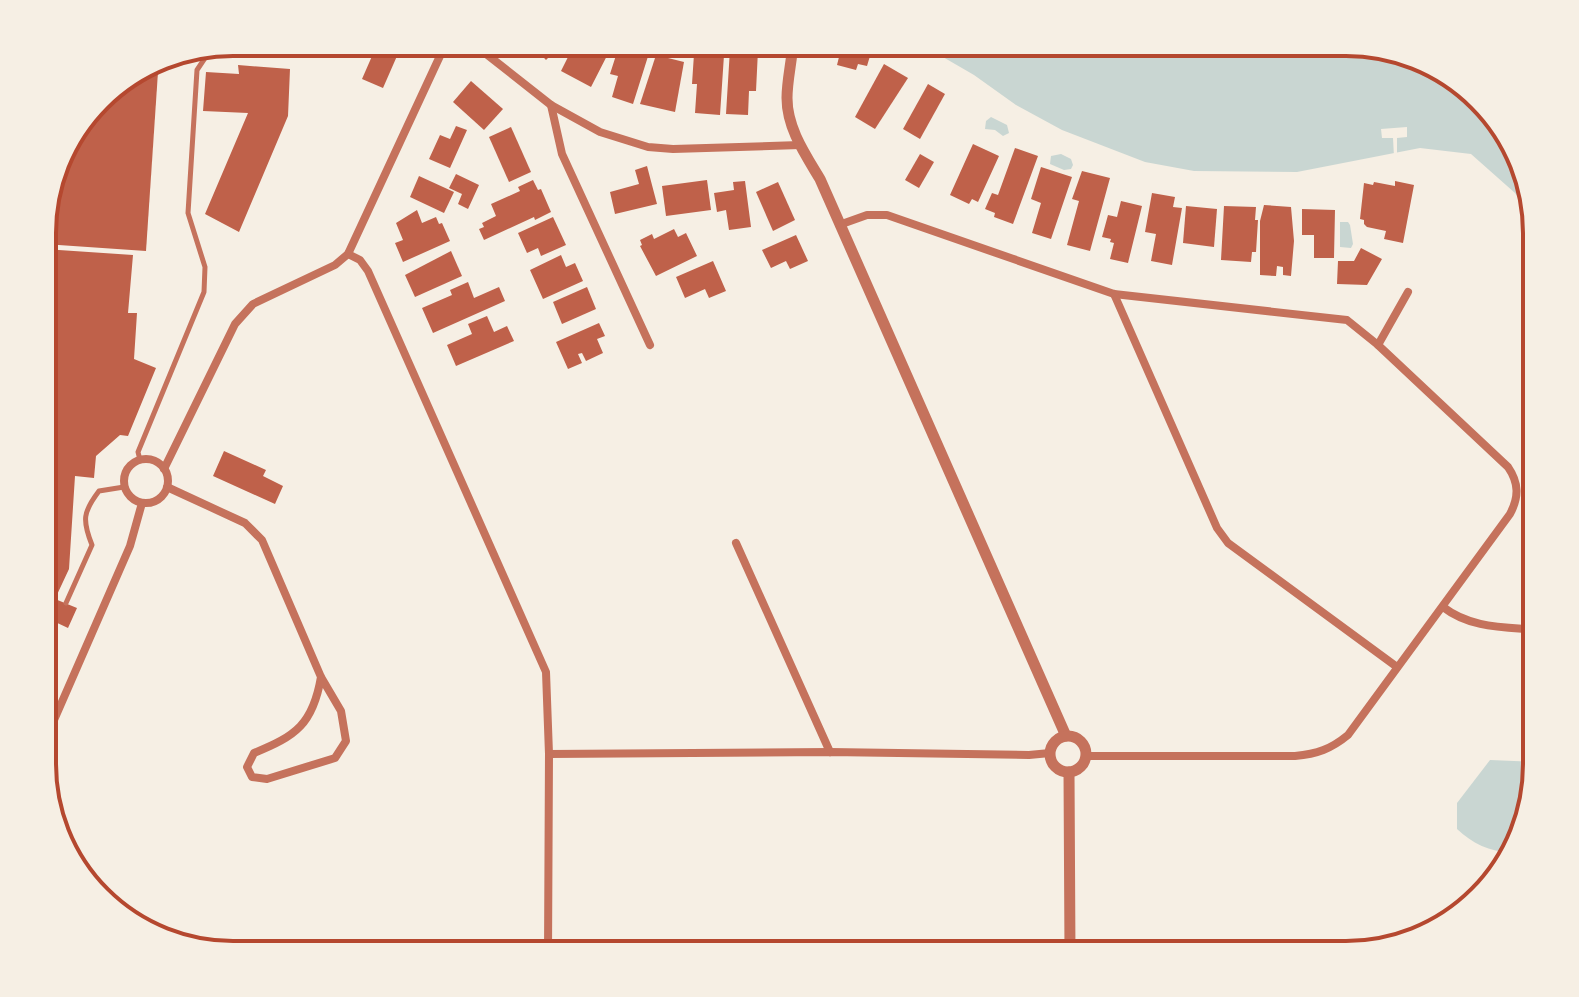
<svg xmlns="http://www.w3.org/2000/svg" width="1579" height="997" font-family="Manrope,sans-serif">
<style>
.water{fill:#c9d6d2}
.pier{fill:#f6efe4}
.building{fill:#bf614a}
.lines{fill:none;stroke-linecap:round;stroke-linejoin:round}
.service{stroke:#c5725c;stroke-width:5}
.minor{stroke:#c5725c;stroke-width:8}
.tertiary{stroke:#c5725c;stroke-width:11}
.rim{fill:none;stroke:#b5482f;stroke-width:4}
</style>
<rect width="100%" height="100%" fill="#f6efe4"/>
<g class="water">
<polygon points="917,42 1346,42 1452,74 1511,137 1537,224 1515,193 1471,154 1420,148 1297,172 1194,171 1145,162 1062,130 1016,105 974,75"/>
<polygon points="991,117 1007,125 1009,133 1003,136 995,130 985,129 986,121"/>
<polygon points="1061,154 1071,159 1073,165 1071,169 1064,170 1050,164 1051,156"/>
<polygon points="1340,222 1348,222 1350,225 1353,244 1351,248 1340,247"/>
<path d="M1490 760 1537 762V776L1511 853C1489 851 1473 844 1457 829V803Z"/>
</g>
<polygon class="pier" points="1407,127 1407,137 1397,138 1397,156 1394,157 1393,138 1382,138 1381,129"/>
<g class="building">
<polygon points="377,42 405,42 400,53"/>
<polygon points="529,42 564,42 546,60"/>
<polygon points="588,42 614,42 591,87 561,71 571,51 580,56"/>
<polygon points="837,42 859,42 873,46 867,66 858,64 856,70 837,65 840,53 835,51"/>
<polygon points="635,45 650,50 633,104 612,97 618,76 610,74 618,49 632,53"/>
<polygon points="376,47 397,56 383,88 362,79"/>
<polygon points="730,49 758,50 756,91 749,91 748,115 726,114"/>
<polygon points="694,54 724,55 720,115 695,113 697,84 692,84"/>
<polygon points="656,55 684,62 675,112 640,104"/>
<polygon points="159,57 146,251 44,244 44,209 62,148 107,90"/>
<polygon points="884,64 908,78 875,129 855,117"/>
<polygon points="238,65 290,69 288,116 239,232 205,214 248,113 203,111 206,72 239,74"/>
<polygon points="471,81 503,109 484,130 453,102"/>
<polygon points="928,84 945,94 920,139 903,129"/>
<polygon points="456,126 467,130 450,168 429,159 440,135 450,139"/>
<polygon points="511,127 531,172 509,182 489,137"/>
<polygon points="973,144 999,156 978,202 972,199 969,204 950,195"/>
<polygon points="1015,148 1038,156 1013,224 994,217 995,213 985,209 992,193 998,195"/>
<polygon points="920,154 934,162 919,188 905,180"/>
<polygon points="647,166 657,204 615,214 610,192 639,184 635,170"/>
<polygon points="1041,167 1072,177 1051,239 1032,233 1041,203 1031,199"/>
<polygon points="1082,171 1110,178 1090,251 1067,245 1079,201 1072,199"/>
<polygon points="456,174 479,185 468,209 458,204 462,194 449,188"/>
<polygon points="419,176 454,192 444,213 410,197"/>
<polygon points="533,180 538,190 541,189 551,212 535,220 534,217 484,240 479,229 484,227 482,223 496,216 491,204 520,191 518,187"/>
<polygon points="707,180 711,210 666,216 662,186"/>
<polygon points="745,181 751,227 729,230 726,210 717,212 714,193 734,190 733,182"/>
<polygon points="1395,181 1414,185 1403,243 1384,239 1386,231 1367,227 1364,224 1364,220 1360,219 1364,183 1373,185 1374,182 1395,186"/>
<polygon points="778,182 795,220 773,231 756,192"/>
<polygon points="1152,193 1175,197 1173,207 1182,208 1172,265 1151,261 1156,234 1145,232"/>
<polygon points="1121,201 1142,206 1128,263 1110,259 1114,243 1110,242 1111,239 1102,237 1108,215 1117,217"/>
<polygon points="1264,205 1291,207 1294,241 1291,276 1283,275 1283,267 1277,266 1276,276 1260,275 1260,221"/>
<polygon points="1186,206 1217,209 1214,247 1183,243"/>
<polygon points="1224,206 1256,207 1255,220 1258,220 1256,252 1252,252 1251,262 1221,260"/>
<polygon points="1302,209 1335,210 1334,258 1314,258 1314,235 1302,235"/>
<polygon points="417,210 422,223 436,217 439,224 442,223 450,241 403,262 395,243 403,240 396,223"/>
<polygon points="553,217 566,245 541,256 538,248 527,253 518,233"/>
<polygon points="674,229 678,237 686,233 697,256 656,276 640,246 642,245 640,240 652,234 654,239"/>
<polygon points="796,235 808,261 790,269 786,261 771,268 762,250"/>
<polygon points="1361,248 1382,259 1367,285 1337,284 1338,261 1354,261"/>
<polygon points="44,249 133,255 128,313 137,313 134,359 156,368 128,436 120,435 96,456 94,478 75,476 69,569 55,599 77,608 68,628 51,620 49,642 56,646 44,672"/>
<polygon points="451,251 462,276 415,297 405,275"/>
<polygon points="561,255 566,267 575,263 583,281 543,299 530,270"/>
<polygon points="713,261 726,291 709,298 705,289 685,298 676,277"/>
<polygon points="468,282 474,298 499,287 505,301 433,333 422,308 452,295 450,290"/>
<polygon points="587,287 596,309 562,324 553,302"/>
<polygon points="487,316 494,332 507,326 514,341 456,366 447,345 472,334 468,324"/>
<polygon points="599,323 605,336 597,339 603,353 586,361 582,353 578,354 582,363 568,369 556,342"/>
<polygon points="224,451 266,470 263,476 283,486 275,504 213,476"/>
</g>
<g class="lines">
<g class="service">
<polyline points="140,460 138,452 204,292 205,267 188,213 197,70 205,58 216,51 293,51 317,42"/>
<path d="M66 603 92 545C82 520 83 512 99 491L124 487"/>
</g>
<g class="minor">
<polyline points="446,42 457,45 462,42"/>
<polyline points="471,42 551,105 600,132 648,147 673,149 800,145"/>
<polyline points="551,105 562,154 650,345"/>
<path d="M839 225 867 215H887L1114 294 1347 320 1378 345 1508 467C1519 483 1519 497 1510 514L1348 735C1331 749 1317 754 1295 756H1086"/>
<polyline points="348,254 360,260 368,271 546,672 549,754 548,955"/>
<polyline points="1114,294 1217,528 1228,543 1397,667"/>
<polyline points="1378,345 1408,292"/>
<circle cx="146" cy="481" r="22"/>
<polyline points="164,469 235,324 253,304 335,265 348,254 446,43"/>
<path d="M167 487 245 523 262 540 321 677 341 711 346 741 335 758 267 779 252 777 247 767 254 753C296 736 313 724 321 677"/>
<polyline points="736,543 830,752"/>
<path d="M1443 607C1470 628 1503 627 1537 630"/>
<polyline points="44,743 130,546 142,503"/>
<polyline points="549,754 830,752 1029,755 1050,753"/>
</g>
<g class="tertiary">
<path d="M793 42C792 61 787 80 787 98 787 128 805 154 820 179L1066 736"/>
<circle cx="1068" cy="754" r="18"/>
<polyline points="1069,772 1070,955"/>
</g>
</g>
<path d="M0 0H1579V997H0ZM233 56H1346A177 177 0 0 1 1523 233V764A177 177 0 0 1 1346 941H233A177 177 0 0 1 56 764V233A177 177 0 0 1 233 56Z" fill="#f6efe4" fill-rule="evenodd"/>
<path class="rim" d="M233 56H1346A177 177 0 0 1 1523 233V764A177 177 0 0 1 1346 941H233A177 177 0 0 1 56 764V233A177 177 0 0 1 233 56Z"/>
</svg>
